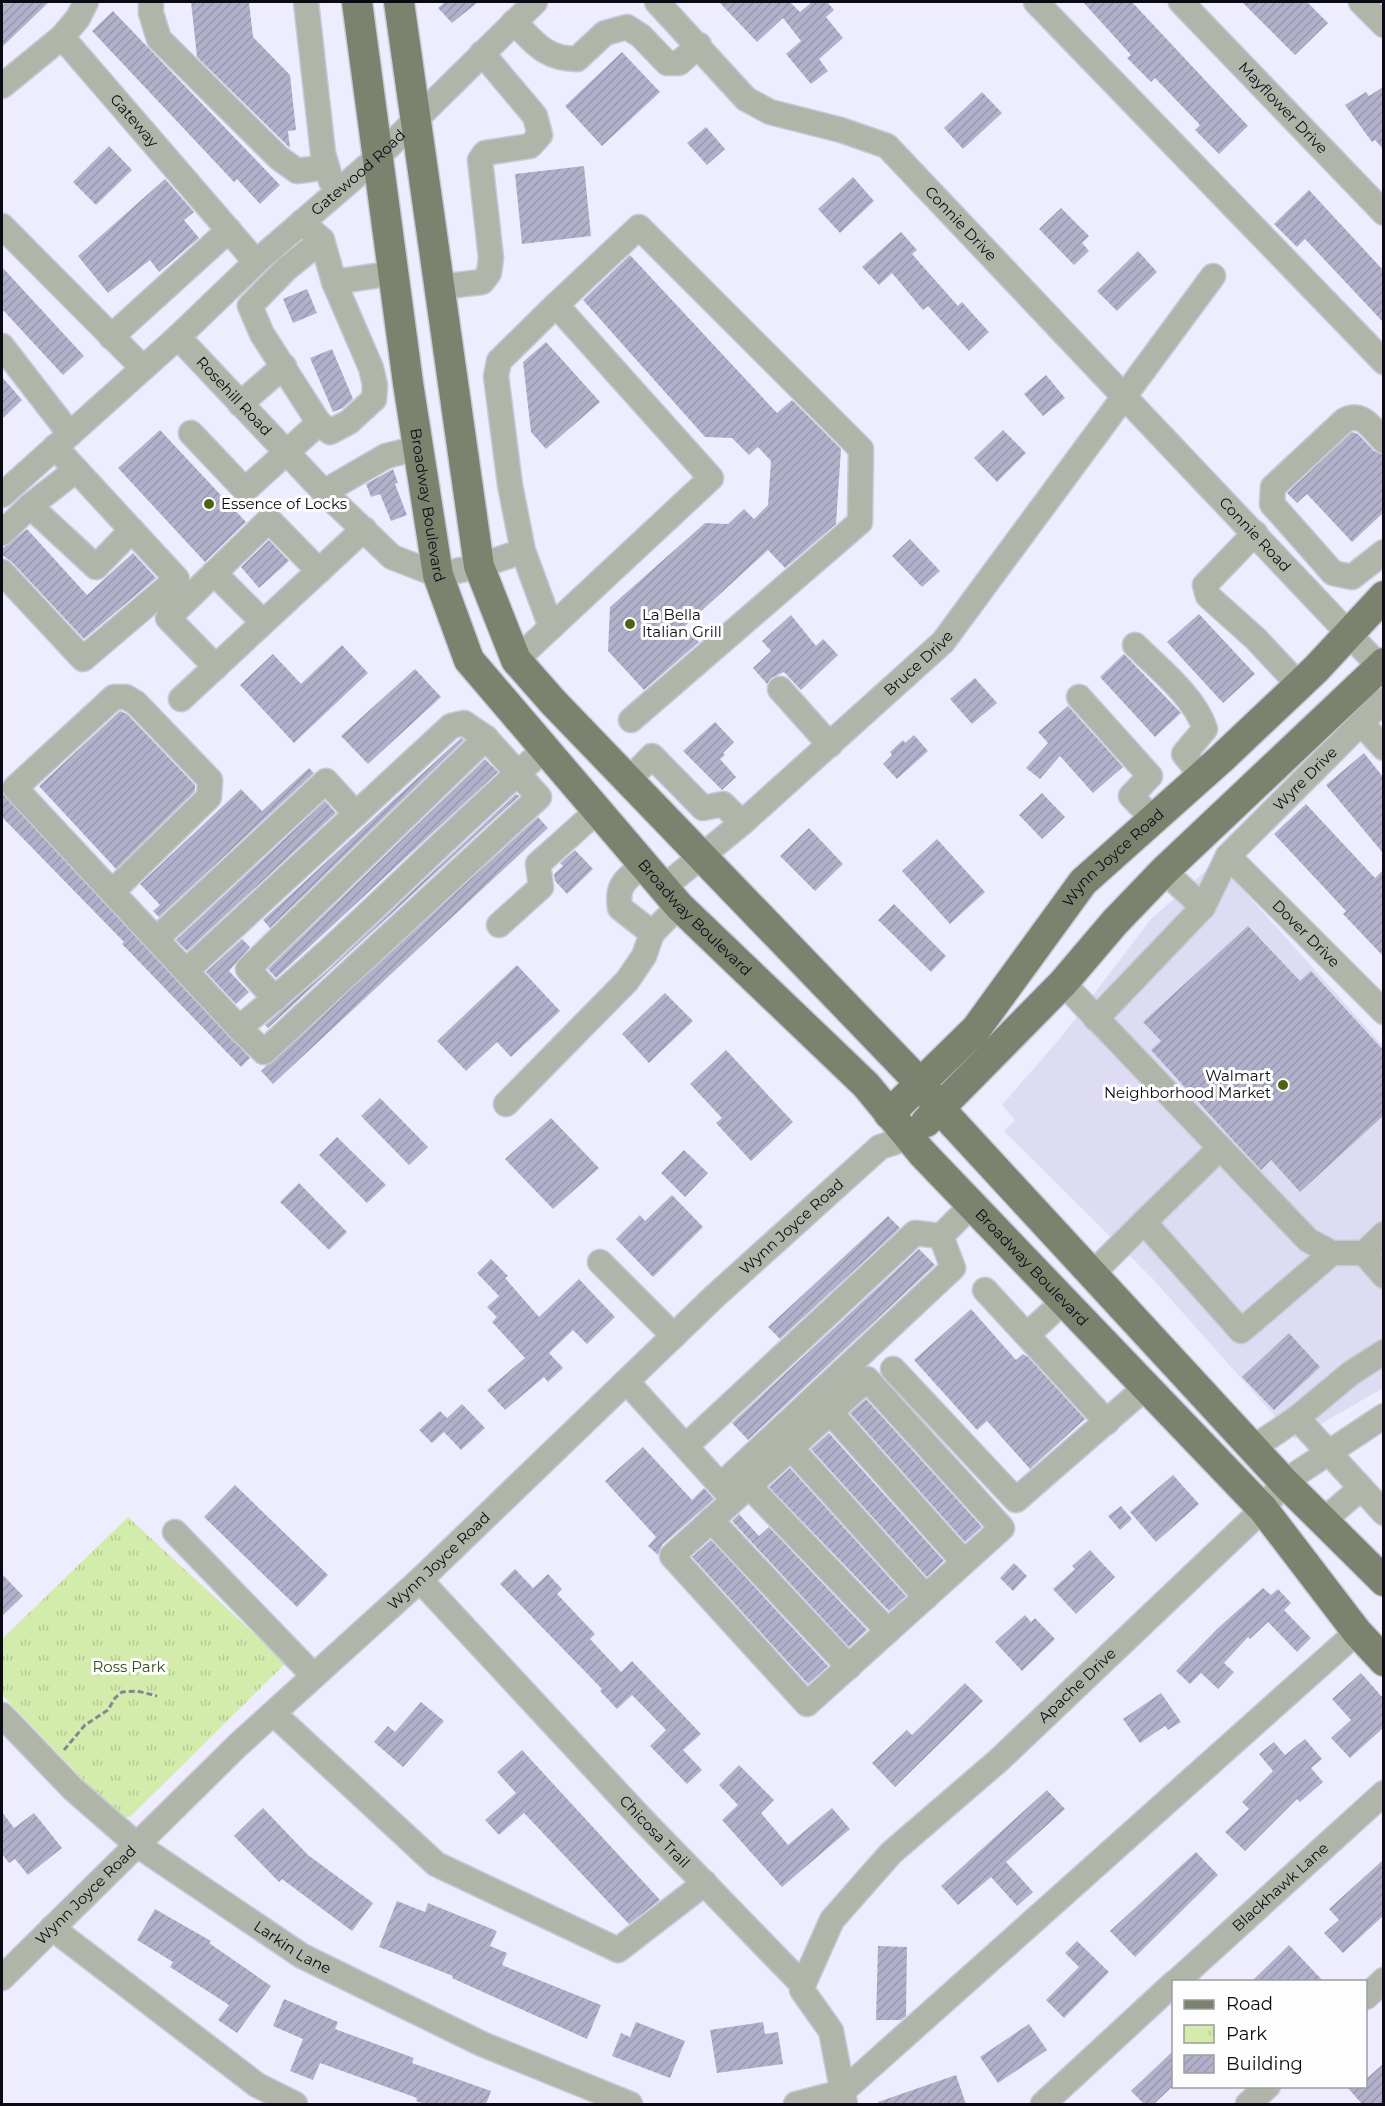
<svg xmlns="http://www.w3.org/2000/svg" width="1385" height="2106" font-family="Montserrat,sans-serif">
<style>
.built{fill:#dddcf2}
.park{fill:url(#park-tufts)}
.building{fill:url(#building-hatch)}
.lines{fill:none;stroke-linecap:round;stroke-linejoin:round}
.minor-casing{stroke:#cac9d9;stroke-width:27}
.major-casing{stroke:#cac9d9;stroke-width:33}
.path{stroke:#878694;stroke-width:3;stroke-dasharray:6 3;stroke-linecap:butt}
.minor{stroke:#b0b5a9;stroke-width:24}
.major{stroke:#7b836e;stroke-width:30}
.poi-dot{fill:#4c6414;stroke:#fdfdfd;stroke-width:2}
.labels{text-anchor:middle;stroke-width:6;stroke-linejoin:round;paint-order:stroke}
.street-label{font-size:15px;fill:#0b0a14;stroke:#fdfdfd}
.poi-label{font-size:15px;fill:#0b0a14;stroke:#fdfdfd;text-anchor:start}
.park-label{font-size:15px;fill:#3b4d16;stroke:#fdfdfd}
</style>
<defs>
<pattern id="park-tufts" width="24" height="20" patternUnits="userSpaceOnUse" patternTransform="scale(1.5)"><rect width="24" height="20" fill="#d3ecac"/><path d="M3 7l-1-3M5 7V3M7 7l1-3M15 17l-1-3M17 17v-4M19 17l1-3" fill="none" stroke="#b4c993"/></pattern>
<pattern id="building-hatch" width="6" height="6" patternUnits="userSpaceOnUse" patternTransform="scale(1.5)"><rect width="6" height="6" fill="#b2b1cc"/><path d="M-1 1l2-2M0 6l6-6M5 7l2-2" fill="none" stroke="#9897ae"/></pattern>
</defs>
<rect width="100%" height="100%" fill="#eeedff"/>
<polygon class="built" points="1217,861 1383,1046 1383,1388 1295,1439 1152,1278 1004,1131 1015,1120 1002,1105 1062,1036 1151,919"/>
<polygon class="park" points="128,1517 286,1663 130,1817 119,1817 2,1695 2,1639"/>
<g class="building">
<polygon points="6,2 49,2 2,47 2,6"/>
<polygon points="191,2 249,2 253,37 290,75 296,130 288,131 290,148 197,57"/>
<polygon points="445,2 478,2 452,23 438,8"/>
<polygon points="719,2 790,2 800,12 812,2 827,2 834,10 826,17 843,38 819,59 828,71 811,84 786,54 801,41 783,18 757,42"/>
<polygon points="1083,2 1132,2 1248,126 1219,154 1195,130 1200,125 1155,78 1151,82 1127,58 1131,55"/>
<polygon points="1242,2 1307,2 1328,23 1295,55"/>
<polygon points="113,11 280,185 260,204 237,179 234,182 92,31"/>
<polygon points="622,52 660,92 602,146 565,106"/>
<polygon points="1383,87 1383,149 1375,140 1372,142 1345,105 1366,92 1369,96"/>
<polygon points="982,92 1002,113 963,149 944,128"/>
<polygon points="706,127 725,149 707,165 687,143"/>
<polygon points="109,146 132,170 96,205 73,182"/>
<polygon points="584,166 591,236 522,244 515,174"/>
<polygon points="853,177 874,201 840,233 818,209"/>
<polygon points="165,179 194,212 184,220 199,238 159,272 150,260 108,293 78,256"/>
<polygon points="1309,190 1383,270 1383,322 1305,239 1297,247 1274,224"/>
<polygon points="1061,208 1089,236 1082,243 1089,251 1074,265 1039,229"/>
<polygon points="901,232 917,250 912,254 958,306 962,302 989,332 969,351 928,306 923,310 892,273 879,285 862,267"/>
<polygon points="1138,251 1157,272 1117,311 1097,291"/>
<polygon points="630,255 777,413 792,400 841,449 836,524 785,568 768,550 685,626 699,642 644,690 608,651 610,607 705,523 728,524 744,509 754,519 768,505 771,461 758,447 749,455 732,438 705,437 583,300"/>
<polygon points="2,267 84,356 63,375 2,309"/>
<polygon points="307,289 317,313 293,323 283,299"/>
<polygon points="546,342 600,402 546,449 531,432 523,362"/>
<polygon points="332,349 353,399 343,408 333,412 310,358"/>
<polygon points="1046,375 1065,398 1043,416 1024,394"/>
<polygon points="2,377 22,400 2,419"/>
<polygon points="160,430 246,522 205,562 118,468"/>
<polygon points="1003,430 1026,453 997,482 974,458"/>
<polygon points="1352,432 1358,434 1374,451 1383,455 1383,513 1352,542 1307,494 1297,503 1287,493"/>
<polygon points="393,469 398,483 395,484 407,515 391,521 380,494 371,497 366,484"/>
<polygon points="27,529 87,595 133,553 156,578 84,639 12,562 2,555 2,549"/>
<polygon points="910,539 940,571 922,587 892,556"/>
<polygon points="269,540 289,561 259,588 241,567"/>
<polygon points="1199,614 1255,674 1223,703 1167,642"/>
<polygon points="791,615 816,646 823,639 838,655 801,690 784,672 771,678 767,684 753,668 771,651 762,641"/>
<polygon points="342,645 368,673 294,743 240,685 273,654 301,684"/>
<polygon points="1124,654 1181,713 1155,737 1100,677"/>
<polygon points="415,669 441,697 368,764 341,736"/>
<polygon points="975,678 997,703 972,724 950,699"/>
<polygon points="1068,706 1123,767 1093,793 1060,756 1040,779 1026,768 1048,743 1038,732"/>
<polygon points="120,711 127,714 195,785 195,791 116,869 39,786"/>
<polygon points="715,722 734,742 723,753 725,755 720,759 736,777 722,790 683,751"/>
<polygon points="914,735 928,751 897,779 883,764 892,755 890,752 903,740 905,743"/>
<polygon points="461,738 464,740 270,928 263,920"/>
<polygon points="1364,753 1383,777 1383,853 1326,785"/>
<polygon points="485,759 498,772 276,978 268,969"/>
<polygon points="309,768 314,773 159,917 153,911 160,905 140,884 241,789 262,811"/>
<polygon points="2,792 250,1058 241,1067 122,944 124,942 2,817"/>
<polygon points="1042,793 1065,817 1042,839 1019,815"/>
<polygon points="516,794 519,796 268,1028 265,1025 327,971"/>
<polygon points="325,801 336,813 187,951 176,940"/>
<polygon points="1306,804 1375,878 1383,870 1383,956 1343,914 1346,911 1274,834"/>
<polygon points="538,817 548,828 273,1084 261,1071"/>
<polygon points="809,828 843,864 815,891 780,856"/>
<polygon points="937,839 985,892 950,924 902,871"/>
<polygon points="575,850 593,869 567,894 555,881 554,874 563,866 560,863"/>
<polygon points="894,904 946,956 931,972 878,920"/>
<polygon points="1248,926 1300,981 1311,971 1383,1050 1383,1116 1300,1192 1271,1160 1261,1170 1232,1139 1151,1050 1161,1041 1143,1022"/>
<polygon points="242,939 250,947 229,971 249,992 236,1004 206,972"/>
<polygon points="517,965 560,1011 511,1057 497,1042 466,1071 437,1041"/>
<polygon points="665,993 693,1021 649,1063 622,1034"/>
<polygon points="726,1050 793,1122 751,1161 716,1123 722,1118 690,1084"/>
<polygon points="380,1098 428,1147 409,1165 361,1116"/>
<polygon points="551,1118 599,1168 553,1209 505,1159"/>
<polygon points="337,1137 386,1185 367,1203 319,1155"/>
<polygon points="684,1150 708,1173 685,1197 661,1173"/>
<polygon points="299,1183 347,1232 329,1250 280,1202"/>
<polygon points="672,1195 703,1227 653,1277 616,1239 640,1215 645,1221"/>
<polygon points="888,1216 900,1228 780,1339 768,1327"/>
<polygon points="919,1249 935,1265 748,1440 732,1423"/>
<polygon points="491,1259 508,1276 505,1278 539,1317 579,1279 615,1317 587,1344 573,1330 549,1353 563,1368 548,1382 544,1377 505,1410 487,1390 525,1358 492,1322 497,1317 487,1307 499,1296 477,1273"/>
<polygon points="971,1309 1016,1360 1023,1354 1028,1357 1085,1419 1030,1469 987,1421 977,1430 914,1360"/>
<polygon points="1289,1333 1320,1367 1274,1410 1242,1377"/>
<polygon points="866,1399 982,1527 965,1542 850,1413"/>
<polygon points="462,1404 485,1428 461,1450 444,1432 432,1443 419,1430 440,1411 447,1418"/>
<polygon points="829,1433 944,1561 927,1577 811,1449"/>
<polygon points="643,1447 692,1500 704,1488 714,1499 662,1545 658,1555 648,1546 656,1537 605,1481"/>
<polygon points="790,1468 906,1596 889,1611 769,1487"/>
<polygon points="1173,1475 1199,1504 1156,1542 1130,1512"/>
<polygon points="235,1485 328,1575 297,1607 204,1517"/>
<polygon points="1121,1506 1132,1519 1120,1530 1108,1516"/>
<polygon points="739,1514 759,1536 769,1527 867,1630 849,1647 732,1521"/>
<polygon points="711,1540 828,1666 808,1684 692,1557"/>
<polygon points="1090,1550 1115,1577 1076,1614 1053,1589 1075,1569 1072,1566"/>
<polygon points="1014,1563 1027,1576 1013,1591 1000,1578"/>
<polygon points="515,1569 533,1588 548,1574 562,1589 557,1594 595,1634 590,1639 621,1672 632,1661 701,1734 683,1750 702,1770 687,1784 650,1746 666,1730 632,1695 617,1709 600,1691 602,1689 500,1584"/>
<polygon points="2,1574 23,1596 2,1616"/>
<polygon points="1263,1588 1271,1595 1278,1589 1291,1603 1284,1610 1311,1638 1297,1652 1268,1622 1250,1639 1248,1637 1224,1663 1234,1672 1218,1689 1201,1673 1190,1684 1176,1671 1218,1628"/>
<polygon points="1025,1615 1031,1622 1035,1618 1055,1639 1022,1671 995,1642"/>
<polygon points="1361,1673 1383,1698 1383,1728 1350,1758 1331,1738 1351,1720 1332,1699"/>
<polygon points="965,1683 983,1701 895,1787 872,1763 907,1730 912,1735"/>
<polygon points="1161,1693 1181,1722 1168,1730 1165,1726 1140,1743 1123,1719"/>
<polygon points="421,1702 444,1721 403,1767 374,1742 388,1726 395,1732"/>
<polygon points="1305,1739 1322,1759 1311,1768 1323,1782 1300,1802 1297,1799 1245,1851 1225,1832 1249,1809 1242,1802 1273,1771 1259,1754 1274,1742 1285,1755"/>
<polygon points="522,1750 660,1900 629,1924 524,1813 499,1835 485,1820 516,1793 497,1772"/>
<polygon points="739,1765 774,1800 761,1813 788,1845 832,1808 850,1829 782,1887 722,1820 738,1805 719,1785"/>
<polygon points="1047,1790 1065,1809 1006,1862 1033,1892 1017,1906 991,1877 958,1905 941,1886"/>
<polygon points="263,1808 308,1855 373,1903 352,1931 282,1879 279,1882 234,1836"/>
<polygon points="2,1812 14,1828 34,1813 62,1848 28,1875 15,1859 9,1863 2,1854"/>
<polygon points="1196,1852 1218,1875 1135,1957 1110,1931"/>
<polygon points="1383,1860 1383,1916 1343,1953 1324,1933 1339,1920 1329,1909"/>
<polygon points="397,1901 425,1912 428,1903 497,1931 490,1946 507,1953 502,1965 601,2005 587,2039 452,1978 453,1976 379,1947"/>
<polygon points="155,1909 211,1941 209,1943 271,1986 237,2033 218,2020 229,2005 170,1967 173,1962 137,1940"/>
<polygon points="1077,1941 1109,1972 1064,2018 1046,2000 1079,1967 1065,1953"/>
<polygon points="1289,1945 1324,1982 1251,1982"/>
<polygon points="878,1946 907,1947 906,2016 901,2020 876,2020"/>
<polygon points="284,1999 338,2022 335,2029 414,2058 412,2063 491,2091 486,2104 425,2104 416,2101 417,2098 320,2063 313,2080 290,2071 303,2039 273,2026"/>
<polygon points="636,2022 685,2041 670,2078 612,2056 621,2033 630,2037"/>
<polygon points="763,2022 765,2034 778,2032 783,2064 717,2073 710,2030"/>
<polygon points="1029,2024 1047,2050 998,2083 980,2057"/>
<polygon points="1173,2051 1173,2086 1154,2104 1144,2104 1131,2091"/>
<polygon points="1383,2064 1383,2104 1362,2104 1346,2086 1365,2086 1365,2080"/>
<polygon points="956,2075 966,2104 879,2104 878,2102"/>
</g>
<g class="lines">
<g class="minor-casing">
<g id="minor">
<polyline points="151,2 151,13 159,39 279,158 297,171 327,167"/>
<polyline points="306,2 323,153 331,181"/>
<path id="s1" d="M657 2 746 99 770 112 841 130 887 146 1384 671"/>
<polyline points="1036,2 1384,362"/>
<path id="s2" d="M1181 2 1384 213"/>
<polyline points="1361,2 1384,25"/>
<path d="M514 22C535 43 545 59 577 59L605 33 627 27 641 36 667 63H679L699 45"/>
<polyline points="62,37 78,18 86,2"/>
<path id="s3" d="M2 86 62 37 256 262"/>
<polyline points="2,226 143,368"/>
<polyline points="334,282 394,273"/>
<polyline points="439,287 482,282 489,273 491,258 480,160 485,153 530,146 540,135 535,116 482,53"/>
<polyline points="556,305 639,227 861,449 860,522 631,720"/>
<polyline points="111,337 229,230"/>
<path id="s4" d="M178 337 256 262 379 156 535 2"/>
<polyline points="2,346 70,434"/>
<polyline points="240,404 284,366"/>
<polyline points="319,423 262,334 250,306 286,269 322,240"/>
<polyline points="191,433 245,490 319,423 330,432 349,422 374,399 375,385 371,368 334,282 322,240 302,222"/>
<path d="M1384 441C1372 429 1363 411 1345 420L1273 487 1272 504 1333 573 1352 577 1384 552"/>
<polyline points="324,492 386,456 418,448"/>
<path id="s5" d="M2 495 178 337 324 492 392 557 438 575 479 566 523 551 510 485 496 376 499 361 556 305 711 478 516 660"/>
<polyline points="30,506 76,470"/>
<polyline points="2,533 30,506 96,567 132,530"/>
<polyline points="1255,533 1205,585 1208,596 1256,639 1299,685"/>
<polyline points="523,551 551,627"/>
<polyline points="2,572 83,659 177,579 55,447"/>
<polyline points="214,573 263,622"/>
<path d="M1135 645C1159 669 1195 697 1205 729L1184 754 1202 776"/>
<polyline points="216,667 168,618 269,520 319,571"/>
<polyline points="780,689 830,745"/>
<polyline points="1079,697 1150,776 1131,796 1153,819"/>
<polyline points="181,699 364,529"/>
<polyline points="1361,723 1384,748"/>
<polyline points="628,781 652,756 703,808 723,804 742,823"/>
<path id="s6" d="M1228 856 1384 1012"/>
<path d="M642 866C626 879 616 885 620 908L652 933 679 906"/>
<path id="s7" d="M664 887 742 823 943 642 1213 276"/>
<path d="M112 892 209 797 210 780 136 703 126 697H114L15 788 239 1028C346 942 440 840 544 750"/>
<path id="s8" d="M1203 907 1228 856 1384 700"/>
<polyline points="499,925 541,887 538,864 596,812"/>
<polyline points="156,939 326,781 356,814"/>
<polyline points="186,971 451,726 464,723 486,738"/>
<polyline points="1063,983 1308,1240 1332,1253"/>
<polyline points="1096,1019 1203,907 1164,871"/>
<polyline points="239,1028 264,1052 539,797 486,738 248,969 275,999"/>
<polyline points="506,1104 627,981 644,956 652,933"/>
<polyline points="1144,1222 1220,1148"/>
<polyline points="1364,1253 1384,1276"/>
<polyline points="600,1262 674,1336"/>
<polyline points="1092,1274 1144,1222 1241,1331 1332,1253 1364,1253 1384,1234"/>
<polyline points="985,1290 1107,1422"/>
<polyline points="1027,1335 1064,1301"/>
<polyline points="1384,1352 1351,1373 1297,1418 1384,1513"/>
<polyline points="893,1369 1016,1500 1146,1387"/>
<polygon points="867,1379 1002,1528 807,1704 672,1556"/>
<polyline points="627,1382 732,1498"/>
<polyline points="830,1412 964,1562"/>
<polyline points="686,1446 915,1233 941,1236 972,1205"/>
<polyline points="791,1448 926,1597"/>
<polyline points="1253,1448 1297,1418"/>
<polyline points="721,1485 953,1268 941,1236"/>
<polyline points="749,1486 888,1631"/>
<polyline points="711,1520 849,1667"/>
<polyline points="1323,1521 1361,1488"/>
<polyline points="175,1532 314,1676"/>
<path id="s9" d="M420 1580 639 1816 803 1985 802 1990 831 2031 845 2104"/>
<polyline points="274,1714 436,1864 618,1950 705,1883"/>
<path id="s10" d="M2 1715 73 1789 136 1844 302 1956 482 2044 630 2104"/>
<polyline points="52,1928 257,2085 295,2104"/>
<path id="s11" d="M2 1978 238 1745 420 1580 715 1296 880 1147 908 1138"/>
<path id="s12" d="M1176 1982 1384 1793"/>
<path id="s13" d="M803 1985 832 1920 891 1853 999 1760 1263 1509 1284 1482 1384 1416"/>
<polyline points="1366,1997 1384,1980"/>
<polyline points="796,2104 842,2092 1357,1632"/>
<polyline points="1043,2104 1174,1983"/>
<polyline points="1248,2104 1268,2086"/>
</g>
</g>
<g class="major-casing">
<g id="major">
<path id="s14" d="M357 2 408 383 438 575 469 660 679 906 866 1085 922 1153 1263 1509 1357 1632 1384 1661"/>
<polyline points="399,2 479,566 516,660 553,702 921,1084 941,1110 1284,1482 1384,1581"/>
<path id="s15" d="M889 1114 976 1029 1083 882 1222 758 1316 669 1384 596"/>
<polyline points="926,1122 1063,983 1115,922 1164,871 1384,663"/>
</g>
</g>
<polyline class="path" points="64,1750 85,1725 108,1710 115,1698 122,1692 137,1691 157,1696"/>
<use href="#minor" class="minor"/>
<use href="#major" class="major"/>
</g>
<g class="poi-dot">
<circle cx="209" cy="504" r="6"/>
<circle cx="630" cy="624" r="6"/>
<circle cx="1283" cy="1085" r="6"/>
</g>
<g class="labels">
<g class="street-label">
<text dy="5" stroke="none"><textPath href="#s2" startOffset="147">Mayflower Drive</textPath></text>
<text dy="5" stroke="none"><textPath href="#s3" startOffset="188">Gateway</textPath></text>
<text dy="5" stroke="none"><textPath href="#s4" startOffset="244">Gatewood Road</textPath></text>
<text dy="5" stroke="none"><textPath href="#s1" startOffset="388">Connie Drive</textPath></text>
<text dy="5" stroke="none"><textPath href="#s5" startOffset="318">Rosehill Road</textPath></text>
<text dy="5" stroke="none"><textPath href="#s14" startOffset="508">Broadway Boulevard</textPath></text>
<text dy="5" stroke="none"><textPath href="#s1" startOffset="816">Connie Road</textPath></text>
<text dy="5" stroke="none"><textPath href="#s7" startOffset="339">Bruce Drive</textPath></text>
<text dy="5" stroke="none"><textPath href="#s8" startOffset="166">Wyre Drive</textPath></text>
<text dy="5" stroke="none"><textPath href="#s15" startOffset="342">Wynn Joyce Road</textPath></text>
<text dy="5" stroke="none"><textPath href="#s14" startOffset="1012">Broadway Boulevard</textPath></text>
<text dy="5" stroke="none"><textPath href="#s6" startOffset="110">Dover Drive</textPath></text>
<text dy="5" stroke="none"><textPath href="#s11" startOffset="1090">Wynn Joyce Road</textPath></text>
<text dy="5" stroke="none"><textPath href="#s14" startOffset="1498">Broadway Boulevard</textPath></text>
<text dy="5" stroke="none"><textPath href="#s11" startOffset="604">Wynn Joyce Road</textPath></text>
<text dy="5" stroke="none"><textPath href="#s13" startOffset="411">Apache Drive</textPath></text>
<text dy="5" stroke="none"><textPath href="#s9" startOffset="344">Chicosa Trail</textPath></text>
<text dy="5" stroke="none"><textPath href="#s12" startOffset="141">Blackhawk Lane</textPath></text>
<text dy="5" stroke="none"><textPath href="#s11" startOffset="118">Wynn Joyce Road</textPath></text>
<text dy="5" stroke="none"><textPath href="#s10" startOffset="374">Larkin Lane</textPath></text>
</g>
<g class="poi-label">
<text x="221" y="509">Essence of Locks</text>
<text x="642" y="620">La Bella<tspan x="642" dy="17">Italian Grill</tspan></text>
<text x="1271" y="1081" text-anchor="end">Walmart<tspan x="1271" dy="17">Neighborhood Market</tspan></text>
</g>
<g class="park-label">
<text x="129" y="1672">Ross Park</text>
</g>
</g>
<rect width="1385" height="2106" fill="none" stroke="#0b0a14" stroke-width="6"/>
<rect x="1172" y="1980" width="195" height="108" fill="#fdfdfd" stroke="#9c9ca0" stroke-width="1.5"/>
<rect x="1184" y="2000" width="30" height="9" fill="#7b836e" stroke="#9c9ca0" stroke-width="1.5"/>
<text x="1226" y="2010" font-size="18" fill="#0b0a14">Road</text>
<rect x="1184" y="2025" width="30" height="18" fill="url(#park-tufts)" stroke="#9c9ca0" stroke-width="1.5"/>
<text x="1226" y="2040" font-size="18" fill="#0b0a14">Park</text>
<rect x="1184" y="2055" width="30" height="18" fill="url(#building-hatch)" stroke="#9c9ca0" stroke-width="1.5"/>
<text x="1226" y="2070" font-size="18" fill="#0b0a14">Building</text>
</svg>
